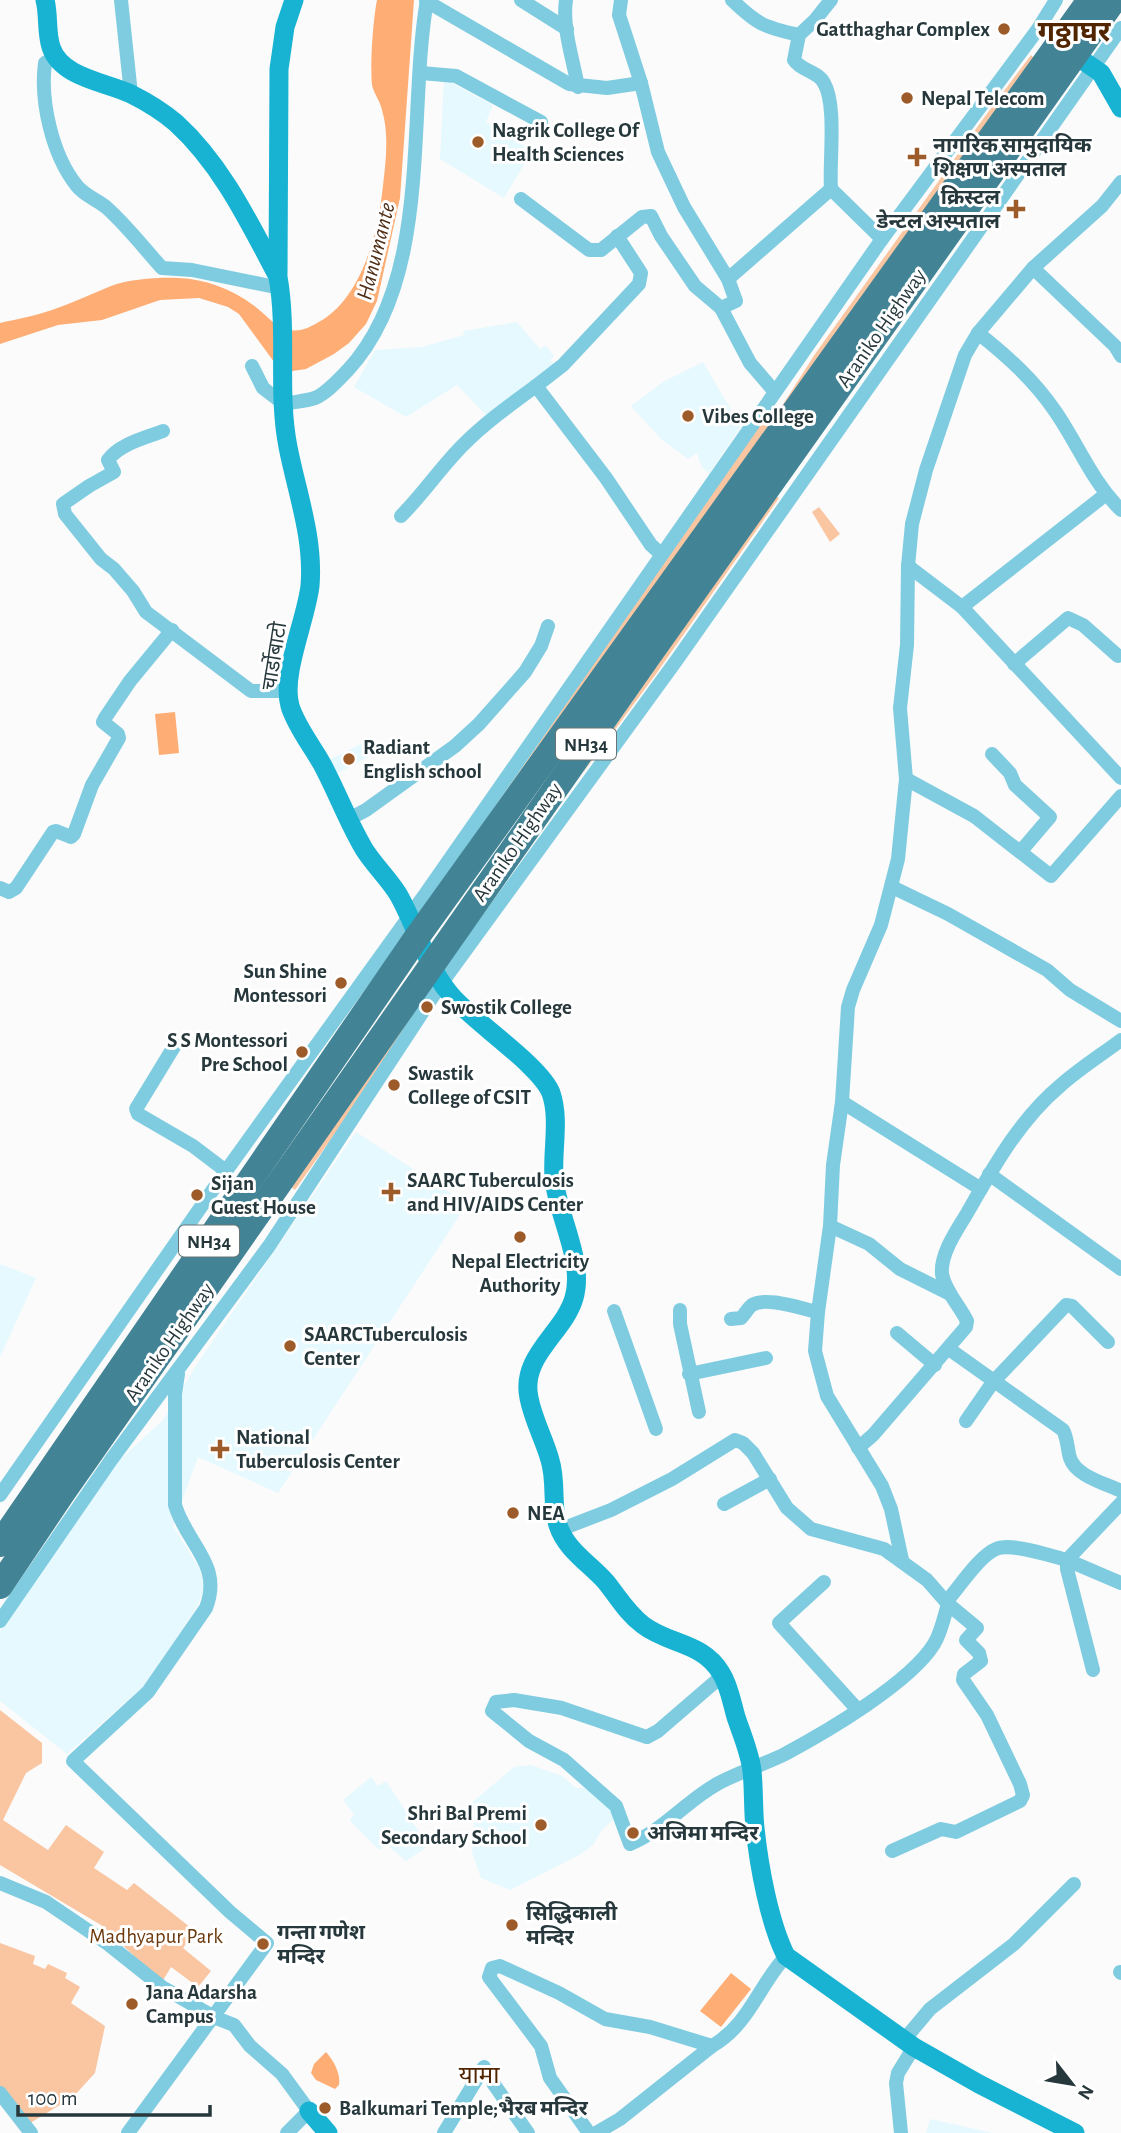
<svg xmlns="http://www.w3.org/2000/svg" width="1121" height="2133" font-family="'Alegreya Sans','Noto Sans Devanagari',sans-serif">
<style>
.built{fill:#e5f9fe}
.green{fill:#fac5a1}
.water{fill:#fead74}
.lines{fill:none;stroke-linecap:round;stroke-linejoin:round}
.street{stroke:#7fcce0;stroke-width:14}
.secondary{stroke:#18b3d2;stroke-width:19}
.highway{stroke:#428495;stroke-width:26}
.poi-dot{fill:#9d5b29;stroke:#fff;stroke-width:2.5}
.labels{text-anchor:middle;stroke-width:6;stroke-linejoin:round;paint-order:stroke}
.shield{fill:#fff;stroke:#687476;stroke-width:2}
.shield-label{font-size:19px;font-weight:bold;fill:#27383c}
.poi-label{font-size:21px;font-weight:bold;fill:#27383c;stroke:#fff;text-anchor:start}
.street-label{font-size:21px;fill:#27383c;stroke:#fff}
.park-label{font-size:21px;fill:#6c390d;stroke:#fff}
.water-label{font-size:23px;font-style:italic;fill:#4f2e17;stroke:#fff}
.quarter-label{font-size:24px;fill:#512500;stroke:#fff}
.district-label{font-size:28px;font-weight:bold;fill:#512500;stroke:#fff}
</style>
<rect width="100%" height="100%" fill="#fbfbfb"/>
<g class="built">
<polygon points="444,79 493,105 486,122 532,151 504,198 440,159"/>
<polygon points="517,322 540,349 546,345 554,356 550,360 555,365 488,417 457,385 406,417 354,387 375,350 422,347 464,335 463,331"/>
<polygon points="703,362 741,427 709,474 701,465 697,453 688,459 661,439 631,406 663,382"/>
<polygon points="365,742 372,755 336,774 329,760"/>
<polygon points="356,1132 467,1204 278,1493 198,1457 173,1526 199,1568 203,1578 205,1587 197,1607 147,1683 67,1754 0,1701 0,1631 28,1585 102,1476 163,1420 197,1364"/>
<polygon points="0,1264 36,1278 0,1357"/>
<polygon points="531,1765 562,1776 576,1788 586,1788 617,1816 602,1830 593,1845 581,1854 510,1890 481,1878 472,1852 474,1820 468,1806 514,1767"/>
<polygon points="371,1777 378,1786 386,1781 428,1846 406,1861 386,1844 379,1850 350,1821 354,1814 343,1800"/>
<polygon points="930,2119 993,2133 926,2133"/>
</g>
<g class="green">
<polygon points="1031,55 1034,58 435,894 568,701 577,683 751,435 782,406 815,354 983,119"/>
<polygon points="775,496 779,498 656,674 577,781"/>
<polygon points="819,507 840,534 830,542 812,512"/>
<polygon points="420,999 424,1001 353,1108 295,1190 290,1186"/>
<polygon points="0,1710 42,1743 42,1763 26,1773 3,1820 48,1850 66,1825 104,1852 94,1868 127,1890 134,1883 195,1931 183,1948 211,1971 198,1987 171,1967 162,1982 101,1925 0,1865"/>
<polygon points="0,1943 35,1956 33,1964 45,1969 48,1964 67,1973 65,1978 80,1987 71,2003 105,2026 95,2073 73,2097 27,2125 0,2089"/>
</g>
<g class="water">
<path d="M377 0H414L400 198 377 301 366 324 349 343 334 354 306 369 286 372 277 366 239 314 228 307 199 298 160 300 102 320 58 325 0 344V323C17 319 35 316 52 310 72 303 91 294 111 286 128 279 161 277 179 278 205 279 232 289 253 305 263 312 272 323 282 328 296 333 305 330 317 323 359 302 377 238 382 194 385 167 390 137 382 110 380 101 374 94 372 85 370 65 373 20 377 0Z"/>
<polygon points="175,712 179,753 159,755 155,714"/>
<polygon points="731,1973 751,1989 721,2027 700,2011"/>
<path d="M326 2052C333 2060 341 2073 339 2085L335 2089 316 2080 311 2073 314 2064Z"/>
</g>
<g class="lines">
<g class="street">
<polyline points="121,0 131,94"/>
<polyline points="521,0 567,29"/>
<path d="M566 0C562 28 573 59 578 87"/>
<polyline points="621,0 619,15 641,83 658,152 684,207 728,279 736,301 721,308 750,363 775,392"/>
<path d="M732 0C758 25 764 27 799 35"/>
<path d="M831 0 815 20 799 35 794 60C801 71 818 71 824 83 837 105 829 162 831 189"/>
<polyline points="426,1 569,84 607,88 641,83"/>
<path d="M56 57 45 63C40 101 52 155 77 186 85 196 98 200 107 208 127 226 144 248 162 268L192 270 280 288"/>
<polyline points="421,73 456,76 541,122"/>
<polyline points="831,189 882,239"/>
<polyline points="521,199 589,250 601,250 642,217 651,216 661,236 695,286 721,308"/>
<polyline points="1033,268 1115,346 1121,356"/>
<polyline points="728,279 831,189"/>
<path d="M978 333C1007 356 1034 380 1055 411 1078 444 1092 482 1121 510"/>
<path d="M252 366 263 388 284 404C294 402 306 401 315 398 327 393 339 379 348 370 433 278 407 115 427 0"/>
<polyline points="536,386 563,365 639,284 641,273 617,236"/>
<path d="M163 431C145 438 119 444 108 460L114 472 89 486 63 504 65 514 101 559 114 569 133 591 146 612 251 691H288"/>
<path d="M401 516C423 494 441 467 463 445 485 423 510 405 536 386L606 478 651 545 661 554"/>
<polyline points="908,566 962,607 1121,778"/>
<polyline points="962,607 1105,495"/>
<polyline points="1014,664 1068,618 1083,625 1118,656"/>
<polyline points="992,754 1010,773 1015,785 1050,817 1021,851"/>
<polyline points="906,779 974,816 1051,876 1121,796"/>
<polyline points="349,819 366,810 455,746 479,724 525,672 541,646 548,626"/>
<polyline points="892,887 948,914 1047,970 1070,990 1121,1021"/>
<polyline points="0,888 9,892 16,888 53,832 56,831 71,837 74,834 92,785 119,738 118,734 103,722 105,718 130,681 172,630"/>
<polyline points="175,1045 136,1109 138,1114 193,1146 226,1171"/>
<polyline points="842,1102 981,1189"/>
<polyline points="989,1174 1121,1269"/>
<polyline points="830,1226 869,1244 900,1269 950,1294"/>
<polyline points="680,1310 680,1324 699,1412"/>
<polyline points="614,1311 656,1429"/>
<path d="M731 1319 741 1318C745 1314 748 1308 752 1305 766 1296 802 1309 818 1312"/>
<polyline points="897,1333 935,1365"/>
<path d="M949 1349 1063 1430C1068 1440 1067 1448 1070 1458 1076 1476 1104 1483 1121 1491"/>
<polyline points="689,1374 766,1358"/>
<polyline points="966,1421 993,1382 1066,1305 1072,1306 1108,1342"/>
<path d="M858 1448 873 1435 966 1327 967 1321C959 1305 945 1291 942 1274 940 1254 957 1230 966 1215 993 1168 1019 1120 1061 1085 1079 1069 1101 1055 1121 1040"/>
<polyline points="0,1495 226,1171 426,893 882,239 1038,29 1056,0"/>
<polyline points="724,1504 770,1479"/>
<path d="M559 1530 611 1510 672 1479 735 1440 743 1443 753 1453 787 1508 811 1529 884 1549 927 1580 948 1604C944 1617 941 1633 934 1644 910 1683 826 1732 785 1754 763 1765 739 1772 717 1784 685 1802 664 1830 630 1844L616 1806 564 1760 529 1741 492 1711 496 1702 514 1700 562 1708 647 1737 658 1731 723 1675"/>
<polyline points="902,1560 891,1509 882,1486 827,1396 815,1351 818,1312 830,1226 833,1165 842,1102 848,1007 853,990 881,925 898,859 906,779 900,708 907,645 908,566 912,524 926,470 965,355 978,333 1033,268 1102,206 1121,182"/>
<polyline points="824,1582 779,1623 858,1710"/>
<path d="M946 1602C958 1589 980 1555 996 1549 1011 1542 1051 1556 1067 1560L1121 1503"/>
<polyline points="0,1621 111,1460 269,1246 441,984 676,661 1121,28"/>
<polyline points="1093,1670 1067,1569 1067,1560 1121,1583"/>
<polyline points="892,1851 941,1829 956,1832 1020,1801 1023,1795 1020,1784 987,1715 963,1680 964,1674 981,1661 979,1653 966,1640 977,1628 948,1604"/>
<polyline points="0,1883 46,1902 108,1944 162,1987 216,2018 234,2025 250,2046 282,2074 309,2111 287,2133"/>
<polyline points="1120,1972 1121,1973"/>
<polyline points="904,2040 930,2009 1014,1944 1074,1884"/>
<polyline points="493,2083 528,2133"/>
<polyline points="0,2093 31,2133"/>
<path d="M128 2133 267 1943 230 1912 73 1761 148 1692 206 1608C223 1564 187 1545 175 1505V1394L178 1374"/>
<polyline points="444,2133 484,2067"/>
<polyline points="589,2133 550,2078 541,2046 489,1977 492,1968 500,1966 559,1993 605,2019 650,2027 712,2046"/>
<path d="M596 2133 620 2119 712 2046C749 2025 759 1985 786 1956"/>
<polyline points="901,2133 896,2083 898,2073 914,2047"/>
</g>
<g class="secondary">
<path d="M45 0C49 15 46 32 51 47 61 78 106 82 131 94 147 102 163 112 176 123 221 164 248 220 276 273"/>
<path d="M294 0 285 27 279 69 278 277C288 333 277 391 288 447 297 493 314 538 310 586 306 620 281 675 290 706 296 726 312 746 322 764 337 792 348 822 364 849 374 865 388 878 398 894 417 927 425 964 450 994 472 1021 540 1065 551 1093 560 1119 552 1150 554 1178 557 1215 585 1261 574 1298 564 1333 520 1356 529 1398 533 1419 544 1439 550 1460 557 1483 551 1506 558 1525 566 1550 589 1563 606 1582 618 1597 627 1613 643 1625 669 1645 703 1642 721 1673 729 1685 732 1703 736 1717 742 1735 750 1753 752 1771 754 1790 753 1809 755 1828 759 1866 769 1922 786 1956L914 2047 979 2084 1075 2133"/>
<polyline points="1066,49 1101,73 1121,108"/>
<polyline points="309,2111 328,2133"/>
</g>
<g class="highway">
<polyline points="0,1544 417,937 1090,0"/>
<polyline points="0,1586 63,1492 649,655 1114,0"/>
</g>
</g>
<g class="poi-dot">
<circle cx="1004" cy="29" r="7"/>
<circle cx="907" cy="98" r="7"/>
<circle cx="478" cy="142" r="7"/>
<path d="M913.5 146.5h7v7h7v7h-7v7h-7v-7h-7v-7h7z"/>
<path d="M1012.5 198.5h7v7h7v7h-7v7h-7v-7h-7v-7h7z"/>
<circle cx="688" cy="416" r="7"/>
<circle cx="349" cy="759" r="7"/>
<circle cx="341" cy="983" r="7"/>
<circle cx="427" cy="1007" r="7"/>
<circle cx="302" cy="1052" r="7"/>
<circle cx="394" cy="1085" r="7"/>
<path d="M387.5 1181.5h7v7h7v7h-7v7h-7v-7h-7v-7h7z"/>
<circle cx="197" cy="1195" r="7"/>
<circle cx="520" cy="1237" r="7"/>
<circle cx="290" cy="1346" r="7"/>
<path d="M216.5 1438.5h7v7h7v7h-7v7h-7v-7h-7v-7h7z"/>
<circle cx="513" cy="1513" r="7"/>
<circle cx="541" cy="1825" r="7"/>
<circle cx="633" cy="1833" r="7"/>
<circle cx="512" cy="1925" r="7"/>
<circle cx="263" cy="1944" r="7"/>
<circle cx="132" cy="2004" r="7"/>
<circle cx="325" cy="2108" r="7"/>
</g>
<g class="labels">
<g class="shield">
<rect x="556" y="728.5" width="60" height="31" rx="5"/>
<rect x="179" y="1225.5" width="60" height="31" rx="5"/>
</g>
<g class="shield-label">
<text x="586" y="751">NH34</text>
<text x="209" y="1248">NH34</text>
</g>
<g class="poi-label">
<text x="990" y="36" text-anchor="end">Gatthaghar Complex</text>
<text x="921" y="105">Nepal Telecom</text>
<text x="492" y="137">Nagrik College Of<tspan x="492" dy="24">Health Sciences</tspan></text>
<text x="933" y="152">नागरिक सामुदायिक<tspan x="933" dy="24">शिक्षण अस्पताल</tspan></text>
<text x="1000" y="204" text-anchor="end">क्रिस्टल<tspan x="1000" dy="24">डेन्टल अस्पताल</tspan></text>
<text x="702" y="423">Vibes College</text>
<text x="363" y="754">Radiant<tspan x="363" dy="24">English school</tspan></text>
<text x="327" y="978" text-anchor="end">Sun Shine<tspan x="327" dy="24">Montessori</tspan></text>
<text x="441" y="1014">Swostik College</text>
<text x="288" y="1047" text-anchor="end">S S Montessori<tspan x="288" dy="24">Pre School</tspan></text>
<text x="408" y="1080">Swastik<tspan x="408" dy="24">College of CSIT</tspan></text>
<text x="407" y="1187">SAARC Tuberculosis<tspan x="407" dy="24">and HIV/AIDS Center</tspan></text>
<text x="211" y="1190">Sijan<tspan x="211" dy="24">Guest House</tspan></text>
<text x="520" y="1268" text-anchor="middle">Nepal Electricity<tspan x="520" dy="24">Authority</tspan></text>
<text x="304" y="1341">SAARCTuberculosis<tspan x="304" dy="24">Center</tspan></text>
<text x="236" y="1444">National<tspan x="236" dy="24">Tuberculosis Center</tspan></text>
<text x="527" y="1520">NEA</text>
<text x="527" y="1820" text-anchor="end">Shri Bal Premi<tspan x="527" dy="24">Secondary School</tspan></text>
<text x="647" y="1840">अजिमा मन्दिर</text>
<text x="526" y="1920">सिद्धिकाली<tspan x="526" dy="24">मन्दिर</tspan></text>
<text x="277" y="1939">गन्ता गणेश<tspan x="277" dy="24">मन्दिर</tspan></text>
<text x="146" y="1999">Jana Adarsha<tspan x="146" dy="24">Campus</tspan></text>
<text x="339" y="2115">Balkumari Temple;भैरब मन्दिर</text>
</g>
<g class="street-label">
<text transform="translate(881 328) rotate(-55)" y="7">Araniko Highway</text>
<text transform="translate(274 656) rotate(-81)" y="7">चार्डोबाटो</text>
<text transform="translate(517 842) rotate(-55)" y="7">Araniko Highway</text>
<text transform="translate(169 1342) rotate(-55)" y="7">Araniko Highway</text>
</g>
<g class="park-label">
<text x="156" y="1943">Madhyapur Park</text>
</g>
<g class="water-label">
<text transform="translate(375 251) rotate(-76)" y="8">Hanumante</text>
</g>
<g class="quarter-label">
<text x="479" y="2083">यामा</text>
</g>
<g class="district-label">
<text x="1074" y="41">गठ्ठाघर</text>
</g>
</g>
<g transform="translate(1072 2084) rotate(121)" stroke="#ffffff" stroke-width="5" paint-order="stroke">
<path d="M0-5L12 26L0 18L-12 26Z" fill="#27383c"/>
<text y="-10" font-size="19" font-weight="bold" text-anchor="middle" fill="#27383c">N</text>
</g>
<path d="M18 2105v10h192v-10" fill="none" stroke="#27383c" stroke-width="3.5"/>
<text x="28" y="2105" font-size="21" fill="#27383c" stroke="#ffffff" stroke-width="5" paint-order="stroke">100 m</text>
</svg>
